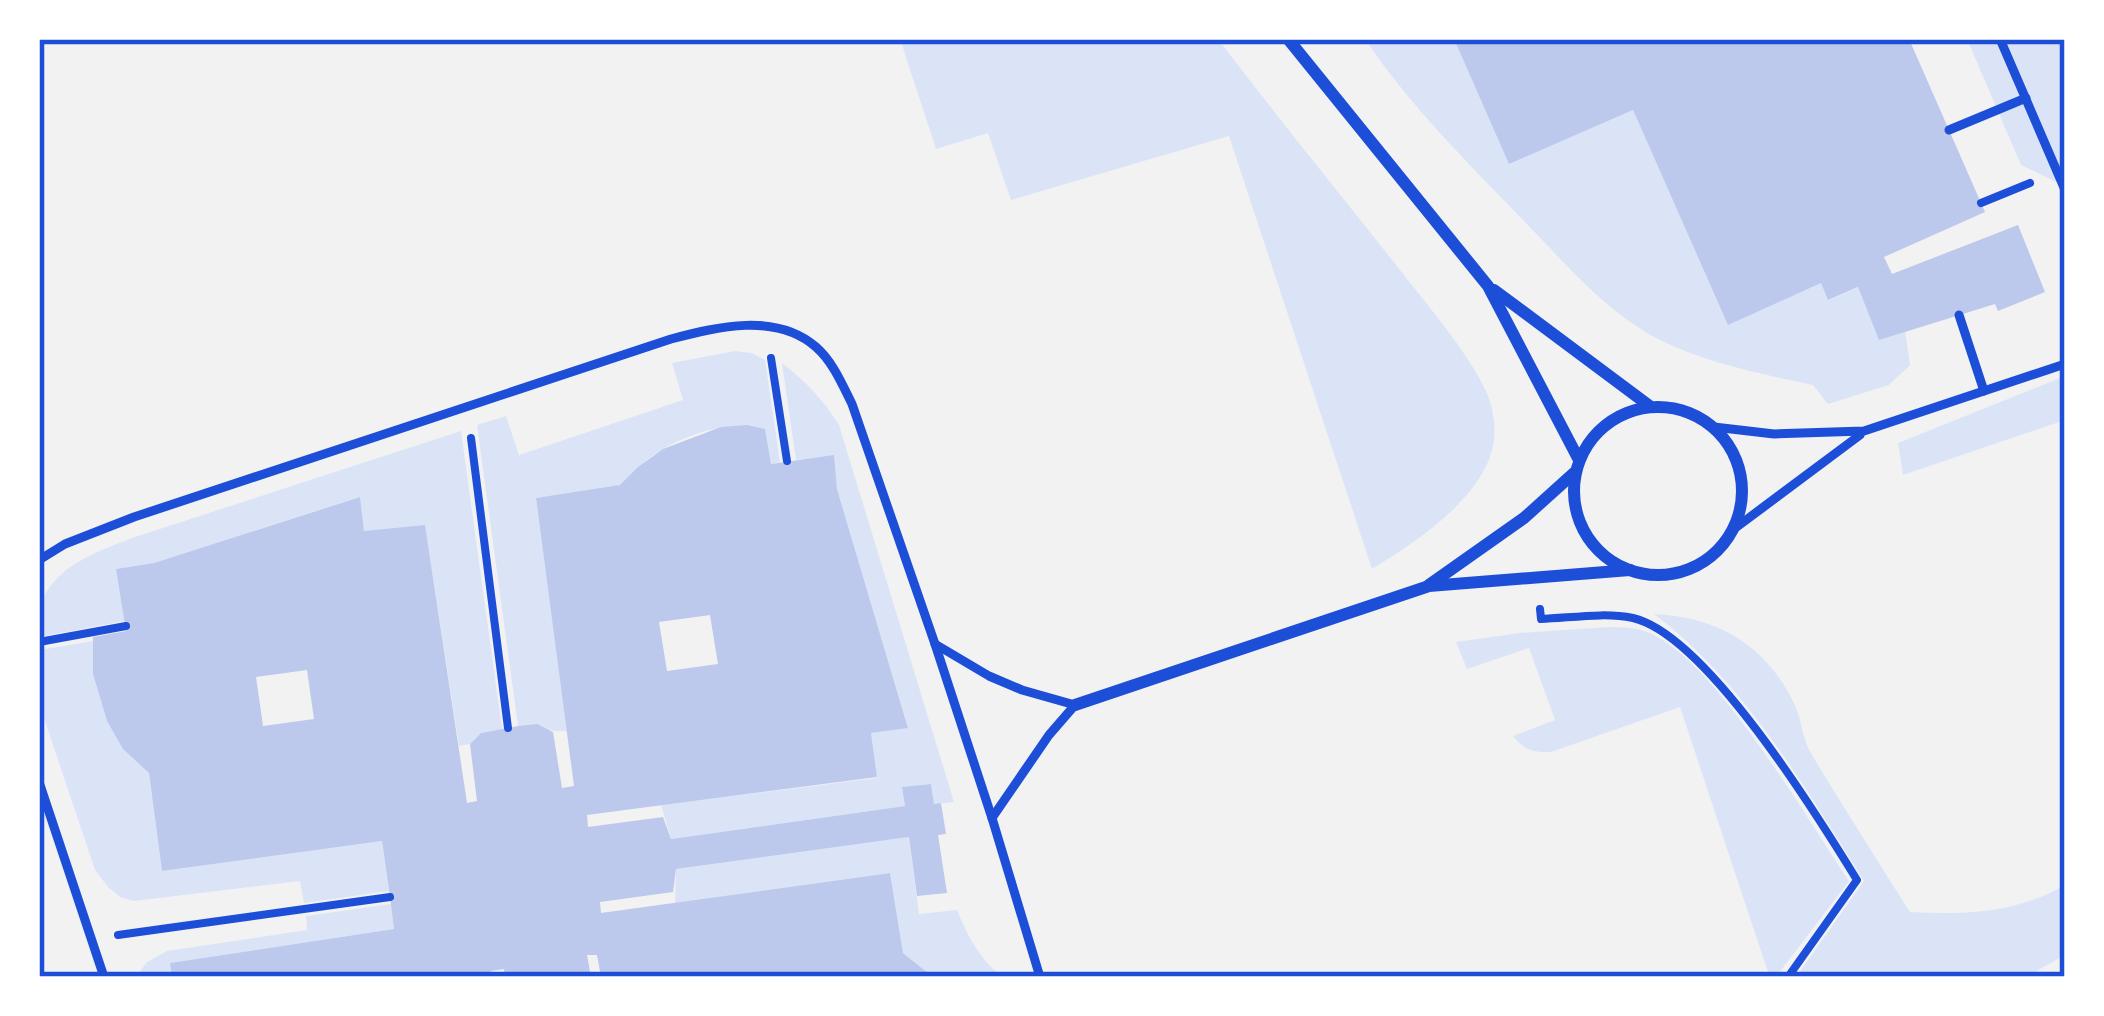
<svg xmlns="http://www.w3.org/2000/svg" width="2104" height="1016" font-family="Ubuntu,sans-serif">
<style>
.green{fill:#dbe4f7}
.building{fill:#bdc9ec;fill-rule:evenodd}
.lines{fill:none;stroke-linecap:round;stroke-linejoin:round}
.path{stroke:#1d4ed8;stroke-width:8}
.service{stroke:#1d4ed8;stroke-width:9}
.minor{stroke:#1d4ed8;stroke-width:12}
.neatline{fill:none;stroke:#1d4ed8;stroke-width:4.5}
</style>
<rect width="100%" height="100%" fill="#f2f2f2"/>
<g class="green">
<path d="M900 39H1218C1275 114 1334 187 1393 261 1422 299 1463 345 1484 387 1492 402 1496 423 1494 440 1487 496 1416 542 1372 569L1229 136 1011 200 988 133 936 149Z"/>
<path d="M1365 39H1454L1509 163 1633 110 1728 324 1821 283 1829 300 1876 280 1905 330 1910 365 1889 385 1828 404 1813 385C1762 374 1710 364 1662 341 1606 313 1566 264 1523 220 1468 163 1409 105 1365 39Z"/>
<polygon points="1967,39 2065,39 2065,186 2021,165"/>
<path d="M735 351 752 353 765 360 780 462 771 464 764 429C722 420 674 437 641 465 634 470 628 481 620 485 610 491 552 496 536 498L567 731C549 732 536 725 518 726L477 425 506 416 519 455 683 400 672 363Z"/>
<path d="M782 363C806 382 823 399 839 425L954 802 934 804 931 784 903 787 905 806 671 839 661 805 877 778 871 733 908 727 837 489 834 456 796 460Z"/>
<polygon points="2065,376 2065,420 1903,475 1898,443"/>
<path d="M461 431 502 729 481 733 470 744 459 746 425 526 364 531 359 497 154 563 117 569 125 621 39 637C39 628 37 616 40 607 52 566 97 552 132 538Z"/>
<path d="M1654 614C1717 617 1765 644 1794 703 1802 720 1802 739 1812 755 1844 808 1877 860 1910 912 1964 915 2017 913 2065 885V955L2026 977H1796L1864 881C1804 786 1745 683 1654 614Z"/>
<path d="M1608 627C1624 627 1639 627 1654 635 1719 668 1806 817 1849 881L1776 977H1770L1767 969 1680 707 1551 752C1533 752 1525 751 1513 736L1555 720 1529 648 1467 669 1456 642 1520 633Z"/>
<polygon points="93,641 93,674 107,721 124,749 149,773 162,871 382,841 389,891 304,903 300,881 134,901 120,897 108,887 95,870 39,703 39,650"/>
<path d="M909 837 919 914 957 910C967 935 981 961 1003 977H933L903 953 890 873 675 903 676 869Z"/>
<polygon points="391,904 394,929 171,963 171,977 136,977 147,962 167,951 307,930 306,916"/>
</g>
<g class="building">
<polygon points="1454,39 1909,39 1985,212 1884,257 1892,274 2018,225 2045,292 1998,311 1995,304 1879,340 1858,287 1828,300 1821,283 1728,325 1633,110 1509,164"/>
<path d="M747 425 765 429 771 464 834 455 837 489 908 728 871 733 877 777 587 815 588 827 663 817 671 839 905 806 902 787 931 784 934 804 941 803 946 834 938 835 947 893 917 896 909 837 676 869 673 892 600 902 601 913 890 873 903 953 933 977H601L597 955H587L591 977H505L504 969 491 971 492 977H172L170 963 394 929 390 897 382 841 162 871 149 773 123 749 107 721 93 674V637L126 631 116 569 154 563 360 497 364 531 425 525 467 803 477 801 470 744 481 733 518 726 537 724 553 732 562 788 574 786 536 498 620 485 638 467 663 449 721 427ZM710 615 718 664 667 671 659 622ZM307 670 314 719 263 726 256 677Z"/>
</g>
<g class="lines">
<g class="path">
<polyline points="1981,203 2030,183"/>
<polyline points="771,358 787,461"/>
<polyline points="471,438 508,728"/>
<path d="M1540 609 1541 619C1570 618 1604 612 1633 618 1706 635 1817 815 1857 880L1788 977"/>
<polyline points="39,642 126,626"/>
<polyline points="118,935 390,897"/>
</g>
<g class="service">
<polyline points="2000,39 2065,190"/>
<polyline points="1949,130 2026,98"/>
<polyline points="1959,315 1984,391"/>
<polyline points="1714,427 1774,434 1864,431 2065,364"/>
<polyline points="1734,529 1860,435"/>
<path d="M39 560 65 544 134 517 671 339C717 327 776 312 816 347 833 362 842 384 852 404L935 644 989 676 1022 690 1075 705 1049 735 992 818 1040 977"/>
<polyline points="935,644 992,818"/>
<polyline points="39,782 104,977"/>
</g>
<g class="minor">
<polyline points="1288,39 1488,286 1579,460"/>
<polyline points="1494,290 1651,407"/>
<circle cx="1658" cy="491" r="84"/>
<polyline points="1429,585 1524,518 1574,473"/>
<polyline points="1075,705 1429,586 1630,570"/>
</g>
</g>
<rect width="2104" height="1016" fill="none" stroke="#ffffff" stroke-width="84"/>
<rect x="42" y="42" width="2020" height="932" class="neatline"/>
</svg>
